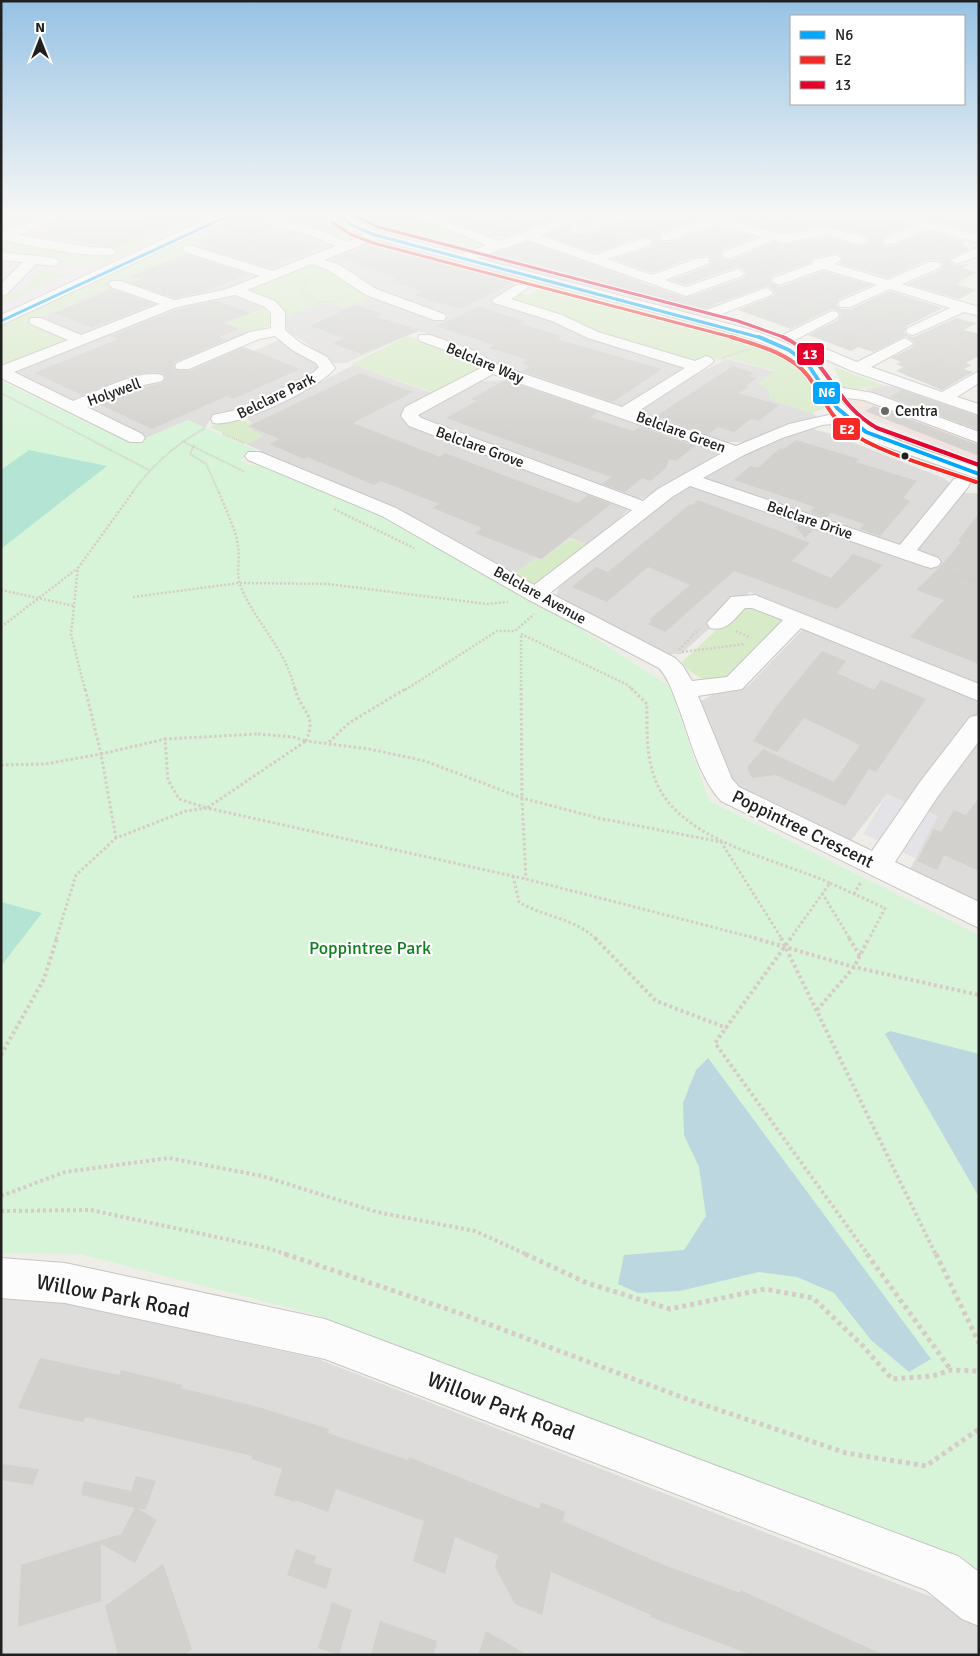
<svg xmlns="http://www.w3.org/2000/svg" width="980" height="1656" font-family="Signika,sans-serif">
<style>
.residential{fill:#dddcda}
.commercial{fill:#f0e2de}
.industrial{fill:#ebe1e6}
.religious{fill:#dcdcda}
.grass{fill:#d8ebc8}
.park{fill:#d7f4d9}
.pitch{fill:#b4e5d4}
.plaza{fill:#e4e3e7}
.water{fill:#bcd7e0}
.building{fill:#d2d1ce}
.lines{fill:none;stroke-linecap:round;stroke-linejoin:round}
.minor-casing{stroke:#c7c6c4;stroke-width:2}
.path-far5{stroke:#d7cbc7;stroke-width:1;stroke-dasharray:1 1;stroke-linecap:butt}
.path-far4{stroke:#d7cbc7;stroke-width:2;stroke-dasharray:1 1;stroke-linecap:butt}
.path-far3{stroke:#d7cbc7;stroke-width:2.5;stroke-dasharray:2 2;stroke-linecap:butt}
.path-far2{stroke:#d7cbc7;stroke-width:3;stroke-dasharray:2.5 2.5;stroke-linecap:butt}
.path-far1{stroke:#d7cbc7;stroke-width:4;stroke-dasharray:3 3;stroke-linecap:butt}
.path{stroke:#d7cbc7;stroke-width:5;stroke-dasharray:4 4;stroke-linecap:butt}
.minor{fill:#fcfcfc;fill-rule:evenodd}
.bus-1-far1-casing{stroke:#fff;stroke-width:5}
.bus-1-casing{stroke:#fff;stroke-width:6}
.bus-2-far1-casing{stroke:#fff;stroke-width:5}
.bus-2-casing{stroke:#fff;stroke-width:6}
.bus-3-far1-casing{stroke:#fff;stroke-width:5}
.bus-3-casing{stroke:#fff;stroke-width:6}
.bus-1-far1{stroke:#00a6ff;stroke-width:3}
.bus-1{stroke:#00a6ff;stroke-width:4}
.bus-2-far1{stroke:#f52a26;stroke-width:3}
.bus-2{stroke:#f52a26;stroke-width:4}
.bus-3-far1{stroke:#e4002b;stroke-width:3}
.bus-3{stroke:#e4002b;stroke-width:4}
.poi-dot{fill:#686866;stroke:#fff;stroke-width:2}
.bus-dot{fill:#202020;stroke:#fff;stroke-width:2}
.labels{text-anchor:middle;stroke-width:4.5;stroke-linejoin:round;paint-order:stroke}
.far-street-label{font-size:15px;fill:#202020;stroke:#fff}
.far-poi-label{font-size:15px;fill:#202020;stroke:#fff;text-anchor:start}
.street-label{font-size:18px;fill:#202020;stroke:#fff}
.park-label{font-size:18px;fill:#0d7f1f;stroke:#fff}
.near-street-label{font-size:21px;fill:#202020;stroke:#fff}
.line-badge{stroke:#fff;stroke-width:2}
.badge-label{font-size:14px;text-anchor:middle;font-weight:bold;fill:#fff}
</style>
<rect width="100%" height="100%" fill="#eeede8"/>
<g class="residential">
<polygon points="396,215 567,215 480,242 407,216"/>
<polygon points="266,218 346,246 387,239 532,275 513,285 521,288 499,299 572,328 579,334 682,366 699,373 727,359 777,372 758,383 768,389 770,399 812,413 817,417 799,421 747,442 725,442 507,369 475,352 419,331 346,363 334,363 287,330 284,318 323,303 344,307 372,297 228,293 264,308 228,323 251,333 240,346 254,351 279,340 317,363 318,369 314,373 281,389 209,421 205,428 188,420 144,439 9,370 34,326 24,322 76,303 73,301 108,288 102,285 186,253 180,251 223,234 219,232 255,219"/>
<polygon points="527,240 534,240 646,280 625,288 627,290 614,295 475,259 476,255"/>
<polygon points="657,286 715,302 719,305 698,317 627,298"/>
<polygon points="354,365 449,399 480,381 511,380 618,418 714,447 721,452 719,456 676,478 644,498 629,501 628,510 590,546 570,538 542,560 536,558 508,578 390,512 255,456 262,451 246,444 263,436 247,427 252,424 247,419"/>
<polygon points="886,386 905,388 979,415 979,433 865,389"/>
<polygon points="813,429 831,434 941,477 948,481 951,488 967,493 979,493 979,915 905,879 937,816 887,794 844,850 725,791 697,703 724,689 747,687 814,618 750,592 681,654 665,654 556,596 560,585 668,498 740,456 799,432"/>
<polygon points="5,1290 318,1359 942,1601 979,1622 979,1655 1,1655 1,1291"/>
</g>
<polygon class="commercial" points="859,389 979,435 979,462 849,409 838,401 844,390"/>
<polygon class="industrial" points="1,215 215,215 1,314"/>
<polygon class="religious" points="755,789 794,806 789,814 750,796"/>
<g class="grass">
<polygon points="5,215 42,215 1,231 1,217"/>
<polygon points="111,215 196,215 103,264 1,252 1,236 68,251 73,249 105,254 118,251 81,247 88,244 113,249 163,225"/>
<path d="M246 215H319C329 225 349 234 363 235 346 249 288 217 263 217 253 217 231 228 220 232L224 234 181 251 187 253 103 285 109 288 74 300 77 302 24 321 68 338 69 341 1 366V326L122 268Z"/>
<path d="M349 215H407L485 244 466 255C426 244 384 237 349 215Z"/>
<polygon points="591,215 622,215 605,220 601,219 544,238 542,235"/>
<polygon points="308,264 319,264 373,297 344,307 323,303 284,318 246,290"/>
<polygon points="40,270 65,275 1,305 1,295 20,293"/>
<polygon points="532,279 723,331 762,345 794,360 807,370 826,408 812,413 770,399 768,389 758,383 776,371 727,358 723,361 704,355 696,360 681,360 591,332 508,298 518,292 528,295 540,288 524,283"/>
<polygon points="264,308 273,320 273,324 251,333 227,323"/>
<polygon points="408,336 471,359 479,364 480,368 435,393 351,364"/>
<polygon points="834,367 886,386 844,390"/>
<polygon points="236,418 252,424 247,427 263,436 246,444 210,427"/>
<polygon points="839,423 846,423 979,477 979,485 832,427"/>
<polygon points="570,539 593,547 536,592 508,578 536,558 542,560"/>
<path d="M752 607 783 620 782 628C770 641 749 667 736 676 717 688 693 679 682 662L739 609Z"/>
</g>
<polygon class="park" points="1,381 132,444 188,420 255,450 240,460 251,466 262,464 384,517 530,596 669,686 709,801 979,935 979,1569 317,1315 80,1254 1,1253"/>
<g class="pitch">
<polygon points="29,450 107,466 1,549 1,470"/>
<polygon points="1,902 42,913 1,966"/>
</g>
<polygon class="plaza" points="887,794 938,816 915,858 863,834"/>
<g class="water">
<polygon points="890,1031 979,1054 979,1197 885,1034"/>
<polygon points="708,1058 931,1359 909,1372 871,1340 834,1293 797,1277 759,1272 680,1291 638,1293 618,1284 624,1255 684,1250 706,1216 699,1167 684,1135 683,1103 696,1070"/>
</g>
<g class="building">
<polygon points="83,215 108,215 163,226 114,248 38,234"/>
<polygon points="451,215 522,215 546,223 505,237 450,218"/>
<polygon points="641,215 688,215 699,221 662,232 659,238 663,242 672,242 717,227 756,237 722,250 720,256 729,261 774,242 783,245 825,237 862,247 870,241 866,236 825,225 783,233 718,215 881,215 910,225 884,236 881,242 885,246 894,246 927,231 967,242 961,244 970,249 948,259 955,266 969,264 962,268 977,272 956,284 976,290 959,299 907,284 940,270 943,264 939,260 928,260 888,278 839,263 844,259 836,253 813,258 810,263 773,276 770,281 780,287 823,271 872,285 839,299 836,305 840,309 851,309 890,291 943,308 907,326 904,332 908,336 914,337 956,318 976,323 964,330 979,334 979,356 966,363 972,365 964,369 973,372 942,390 896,371 903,367 896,364 901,362 891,358 911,348 915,343 906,336 873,352 858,347 851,351 808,335 838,320 841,314 837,310 831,309 791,329 738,310 773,296 775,292 767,286 720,303 717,302 700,313 482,258 528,242 685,298 743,278 746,274 745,271 736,267 686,285 671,280 709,266 711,262 709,256 697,256 652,273 613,259 651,247 654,241 650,237 641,237 595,253 545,235 563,228 583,235"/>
<polygon points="912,215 979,215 979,233"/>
<polygon points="241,226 284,237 319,247 266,267 204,248 213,245 200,241"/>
<polygon points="381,242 521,279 460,309 414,295 422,291 390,281 397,278 340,258"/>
<polygon points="186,254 248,274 200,293 174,298 131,283 141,279 131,276"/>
<polygon points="112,289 155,304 92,328 55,313"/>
<polygon points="217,301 250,313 223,323 239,329 219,337 226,340 176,361 173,365 175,370 190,371 244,347 300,369 233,399 227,396 152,429 99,404 136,389 162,383 166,377 162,373 152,372 129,376 82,395 34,373 118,339 110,336 178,309"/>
<polygon points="355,305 383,314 377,317 420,330 362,354 333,344 344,338 310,326"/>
<polygon points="479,307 526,321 520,324 562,336 557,339 662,369 613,402 522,371 530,366 522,364 528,360 489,348 495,345 436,326"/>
<polygon points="733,366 754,373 749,376 757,378 746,386 749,387 738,393 779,405 759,421 751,419 734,432 718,427 708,435 656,416"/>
<polygon points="360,373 413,392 353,423 440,457 445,453 578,503 588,495 611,504 541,559 475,533 482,528 433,508 439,504 381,481 374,485 307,457 304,459 270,444 279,439 249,426"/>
<polygon points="505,380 598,412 590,417 633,431 640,427 695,446 676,461 669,459 666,468 650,481 642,478 625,492 602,484 611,477 446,418 477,401 471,399"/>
<polygon points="902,390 979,417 979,430 890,397"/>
<polygon points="874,406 979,445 979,456 865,411"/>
<polygon points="796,440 859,459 856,462 917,481 903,498 910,501 880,536 860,529 864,524 831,513 826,518 810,512 815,507 734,480 750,466 758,468 780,448 784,449"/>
<polygon points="698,500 810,543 792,561 831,578 853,554 883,565 837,609 734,571 665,632 648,624 652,621 649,620 690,585 648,567 607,602 572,587 596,567 608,572 690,504 693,505"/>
<polygon points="979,513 979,664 910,637 944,600 916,590 940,567 961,542 958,541"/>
<polygon points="797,525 813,530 805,538 795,527"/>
<polygon points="822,651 846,661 837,673 874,690 881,680 926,699 876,772 869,769 845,806 776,775 752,778 748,770 748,766 763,749 834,782 860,745 804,718 777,752 753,741 776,707"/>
<polygon points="979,798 979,871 944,855 937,870 917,861 934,829 941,832 954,810 966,815"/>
<polygon points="40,1358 119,1375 121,1370 183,1385 181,1388 258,1407 329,1429 328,1433 408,1460 409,1457 539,1509 541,1502 565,1512 563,1521 664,1565 740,1593 740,1590 884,1655 752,1655 650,1617 651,1615 551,1572 542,1615 515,1604 495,1567 498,1555 455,1537 445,1574 413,1561 424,1521 336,1489 328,1512 295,1500 295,1502 274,1495 282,1469 251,1459 252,1456 86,1417 83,1422 18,1408"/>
<polygon points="1,1464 39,1469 33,1485 1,1480"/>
<polygon points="136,1476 156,1481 145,1510 137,1508 157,1520 135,1563 101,1544 101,1601 18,1627 21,1565 121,1534 135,1508 81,1495 84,1481 131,1491"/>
<polygon points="296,1549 316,1556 314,1563 332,1569 326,1589 287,1575"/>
<polygon points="163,1564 192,1649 185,1655 118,1655 105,1606"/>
<polygon points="332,1602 352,1610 339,1655 318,1648"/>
<polygon points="380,1621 437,1641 434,1655 371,1655"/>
<polygon points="486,1631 528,1655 478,1655"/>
</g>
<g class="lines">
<g class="minor-casing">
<g id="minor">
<path d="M48 215H65L19 235 90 247 111 248 117 252C108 263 19 243 1 240V232Z"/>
<polygon points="220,215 237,215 1,325 1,315 183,230"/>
<path d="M331 215H345L379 232 462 254 487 245 412 215H430L499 241 575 215H593L540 235 595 255 642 239H650L652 242 650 245 607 259 652 275 698 258H708L709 261 708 264 665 280 686 287 737 269 744 273 742 276 686 296 528 240 476 258 748 329C785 341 811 350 831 386L873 393 979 432V443L864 400 838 397C864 437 935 452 979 468V479L867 440 842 423 822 425 782 438 744 455 703 478 900 545 954 479H968L970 483 968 487 917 550 938 558 941 562 938 566 931 568 924 566 690 486 672 497 550 593 675 658 683 666 692 681 727 677 783 620 752 608H745C734 619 727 632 710 628L707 623 731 597 755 595 979 684V701L801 628 742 689 698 696 732 779 739 787 872 851 920 782 970 717 979 715V741L938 796 895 862 979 902V928L721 801C698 776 690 737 678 706 673 693 669 679 659 668L527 599 382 516 248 460 245 456 248 452H260L396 508 534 585 632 510 409 426 401 416 405 407 481 368 465 357 420 341 418 338 420 335H430L475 351 498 365 622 407 685 368 588 338 552 321 494 303 492 300 516 285H526L528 288 511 299 562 315 598 332 695 361 706 356 711 358 714 361 711 364 637 412 736 446 789 424 833 414C822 400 817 384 806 371 786 347 747 338 718 329L376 239 324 260 338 264 376 289 444 314 446 317 444 320H434L366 295 328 270 312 264 247 290 275 301 285 312V330L302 344 327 357 335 368C322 387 236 428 213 423L211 419 213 415 241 409 313 373 319 367 316 363 292 350 275 336 259 339 189 369H177L175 366 177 363 250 332 271 328V313L265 307 235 295 177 307 14 372 73 401C96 392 138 369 162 375L164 378 162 381 135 387 87 407 142 434 145 438 142 442H130L1 378V366L68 340 31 324 29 321 31 318H41L81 335 160 304 111 287 109 284 111 281H121L174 300 224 290 260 276 185 252 183 249 185 246 189 245 272 271 336 246 309 235 263 223V217L267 216 317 229 347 242 364 235 350 229ZM493 374 722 453 658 489 643 501 421 418 418 415Z"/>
<polygon points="614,215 633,215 608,225 602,221"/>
<polygon points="690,215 710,215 783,235 825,227 866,238 868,241 862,245 825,235 783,243 774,240 728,259 722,255 723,252 762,237 717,225 671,240 663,240 661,237 663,234 704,221"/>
<polygon points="883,215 904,215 979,235 979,243 927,229 893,244 885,244 883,241 885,238 915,225"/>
<polygon points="979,247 979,256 956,264 950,260"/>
<polygon points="1,252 54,258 60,262 54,266 36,264 6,295 1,296 1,284 23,262 1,260"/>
<polygon points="836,255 842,259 835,264 888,280 929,262 939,262 941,265 939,268 902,284 979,307 979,316 964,312 913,335 908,334 906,331 908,328 950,308 890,289 850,307 840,307 838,304 840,301 877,285 823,269 779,285 772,281 774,278 812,264 813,260"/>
<polygon points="766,288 773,292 771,295 719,315 709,315 707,312 709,309"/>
<polygon points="832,311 837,312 839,315 837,318 793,341 783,341 781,338 783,335"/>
<polygon points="905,338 913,343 910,346 871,367 942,392 979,371 979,383 957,397 979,404 979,415 852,371 816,355 813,352 821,347 857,362"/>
<polygon points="1,1258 65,1263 325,1319 941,1550 958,1556 979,1572 979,1626 962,1619 926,1590 325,1359 65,1303 1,1298"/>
</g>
</g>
<g class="path-far5">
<polyline points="775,222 793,215"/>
<polyline points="384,223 401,218"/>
<polyline points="635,227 661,219 659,216"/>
<polyline points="590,242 610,235"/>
<polyline points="787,254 800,257"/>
<polyline points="644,261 671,252"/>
<polyline points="884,267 881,266 938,242"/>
<polyline points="750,268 786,254"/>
<polyline points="310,276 301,292 321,302"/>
<polyline points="956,289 953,287 979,274"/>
<polyline points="295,313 321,302 334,301 348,295"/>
<polyline points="771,317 769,314 838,285"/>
<polyline points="845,338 880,323 877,321 906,308 912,308"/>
<polyline points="974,338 979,336"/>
</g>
<g class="path-far4">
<polyline points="842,342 848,340 845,338 848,337"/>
<polyline points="722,358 749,349"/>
<polyline points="917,372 958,350 953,348 977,337"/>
<polyline points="1,393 149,470"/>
<polyline points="223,434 244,443"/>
<polyline points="182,441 245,472"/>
<polyline points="194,445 190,454 206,464 219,493"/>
<path d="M132 493C152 465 175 445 205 428"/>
</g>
<g class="path-far3">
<path d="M219 492C225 509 236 529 238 546 240 558 236 574 240 585 255 623 286 648 295 690"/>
<polyline points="334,509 414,548"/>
<polyline points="947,571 979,583"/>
<polyline points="1,590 74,606"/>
<polyline points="133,597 239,583 329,584 486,604 508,602"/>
<polyline points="1,627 78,568"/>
<polyline points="736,631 751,638"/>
<polyline points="679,650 699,629"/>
<polyline points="682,652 745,644"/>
<polyline points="85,690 71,634 78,568 133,492"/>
<polyline points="405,690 497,631 515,631 534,614"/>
<polyline points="521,690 521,634 628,685 633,690"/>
</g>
<g class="path-far2">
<path d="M295 688C300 712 318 713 306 741L369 749 425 761 522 798 598 818 721 842 782 939"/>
<polyline points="521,688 522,798 526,879"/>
<path d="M631 688 647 704C647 728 646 753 654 776 675 841 775 858 830 883L790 939"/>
<polygon points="258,734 293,737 306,741 207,808 179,799 168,780 165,739"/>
<polyline points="329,742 349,723 407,688"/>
<polyline points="1,765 45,764 101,754 85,688"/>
<polyline points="116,838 101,754 165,739"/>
<path d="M513 876 519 902C543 917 575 918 596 939"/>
<polyline points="830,883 885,908 869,939"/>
<polyline points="822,893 850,939"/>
<polyline points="854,894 861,882"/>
<polyline points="56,939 76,875 116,838 186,811 207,808 526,879 759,939"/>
</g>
<g class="path-far1">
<polyline points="595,938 656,1001 727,1028"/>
<polyline points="754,938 854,967 979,995"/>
<polyline points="781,938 936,1255"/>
<polyline points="791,938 715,1043 868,1255"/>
<polyline points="849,938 860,956"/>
<polyline points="817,1010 854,967 869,938"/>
<polyline points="1,1055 44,979 57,938"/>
<polyline points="1,1196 65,1172 169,1158 262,1176 377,1212 475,1231 528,1255"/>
<polyline points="1,1211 91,1210 267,1248 289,1255"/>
</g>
<g class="path">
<polyline points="285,1254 459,1313 684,1398 846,1453 926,1466 979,1429"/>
<polyline points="525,1254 587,1283 670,1309 765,1289 813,1298 861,1344 892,1379 933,1376 951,1370 979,1371"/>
<polyline points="867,1254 951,1370"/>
<polyline points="936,1254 979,1343"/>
</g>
<use href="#minor" class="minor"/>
<g class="bus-1-far1-casing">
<g id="bus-1-far1">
<polyline points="337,215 354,226 375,235 762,338"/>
<polyline points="1,321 230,215"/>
</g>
</g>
<g class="bus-1-casing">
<polyline id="bus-1" points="759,337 789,350 807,363 837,408 866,432 979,474"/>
</g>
<g class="bus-2-far1-casing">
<polyline id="bus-2-far1" points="332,222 350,234 373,243 735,338"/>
</g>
<g class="bus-2-casing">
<path id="bus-2" d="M731 337C757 345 790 353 808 376 822 395 829 416 849 431 878 453 940 469 976 482"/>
</g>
<g class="bus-3-far1-casing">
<polyline id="bus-3-far1" points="354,215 378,227 738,321 786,338"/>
</g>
<g class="bus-3-casing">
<path id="bus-3" d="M783 337C831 359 831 402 877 428L979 465"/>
</g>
<use href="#bus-1-far1" class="bus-1-far1"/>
<use href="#bus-1" class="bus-1"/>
<use href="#bus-2-far1" class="bus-2-far1"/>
<use href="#bus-2" class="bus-2"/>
<use href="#bus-3-far1" class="bus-3-far1"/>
<use href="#bus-3" class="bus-3"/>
</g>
<linearGradient id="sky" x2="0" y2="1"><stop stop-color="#96c2e5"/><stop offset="0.48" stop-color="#f7f7f5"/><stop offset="1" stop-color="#f7f7f5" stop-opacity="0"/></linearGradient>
<rect width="980" height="447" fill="url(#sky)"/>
<circle class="poi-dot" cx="885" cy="411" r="5"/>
<circle class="bus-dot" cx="905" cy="456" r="4.5"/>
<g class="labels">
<g class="far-street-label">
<text transform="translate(485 363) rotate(23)" y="5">Belclare Way</text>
<text transform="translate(114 392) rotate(-20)" y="5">Holywell</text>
<text transform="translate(276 396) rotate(-26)" y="5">Belclare Park</text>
<text transform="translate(681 432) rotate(20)" y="5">Belclare Green</text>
<text transform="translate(480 447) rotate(20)" y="5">Belclare Grove</text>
<text transform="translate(810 520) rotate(19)" y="5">Belclare Drive</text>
<text transform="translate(540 595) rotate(29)" y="5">Belclare Avenue</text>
</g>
<g class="far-poi-label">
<text x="895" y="416">Centra</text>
</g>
<g class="street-label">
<text transform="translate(803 829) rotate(26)" y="6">Poppintree Crescent</text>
</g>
<g class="park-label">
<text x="370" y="954">Poppintree Park</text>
</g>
<g class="near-street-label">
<text transform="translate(113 1296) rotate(11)" y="7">Willow Park Road</text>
<text transform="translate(501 1406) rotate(21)" y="7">Willow Park Road</text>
</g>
</g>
<g class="line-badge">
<rect x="796" y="342" width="29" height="24" rx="5" fill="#e4002b"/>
<rect x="812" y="381" width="29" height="24" rx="5" fill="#00a6ff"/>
<rect x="832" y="417" width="29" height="24" rx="5" fill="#f52a26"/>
</g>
<g class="badge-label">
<text x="810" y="359">13</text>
<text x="827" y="397">N6</text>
<text x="847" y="434">E2</text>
</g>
<rect width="980" height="1656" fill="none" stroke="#202020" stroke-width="5"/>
<rect x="790" y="15" width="175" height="90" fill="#ffffff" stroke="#a6a6a6"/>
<rect x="800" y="31" width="25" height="8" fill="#00a6ff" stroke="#a6a6a6"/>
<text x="835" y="40" font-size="15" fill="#202020">N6</text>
<rect x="800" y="56" width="25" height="8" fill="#f52a26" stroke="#a6a6a6"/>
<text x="835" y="65" font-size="15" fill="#202020">E2</text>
<rect x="800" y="81" width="25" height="8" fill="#e4002b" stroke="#a6a6a6"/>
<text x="835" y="90" font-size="15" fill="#202020">13</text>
<g transform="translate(40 40)" stroke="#ffffff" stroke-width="4" paint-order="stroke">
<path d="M0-4L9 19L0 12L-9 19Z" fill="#202020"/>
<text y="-8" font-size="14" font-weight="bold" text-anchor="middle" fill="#202020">N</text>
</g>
</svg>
